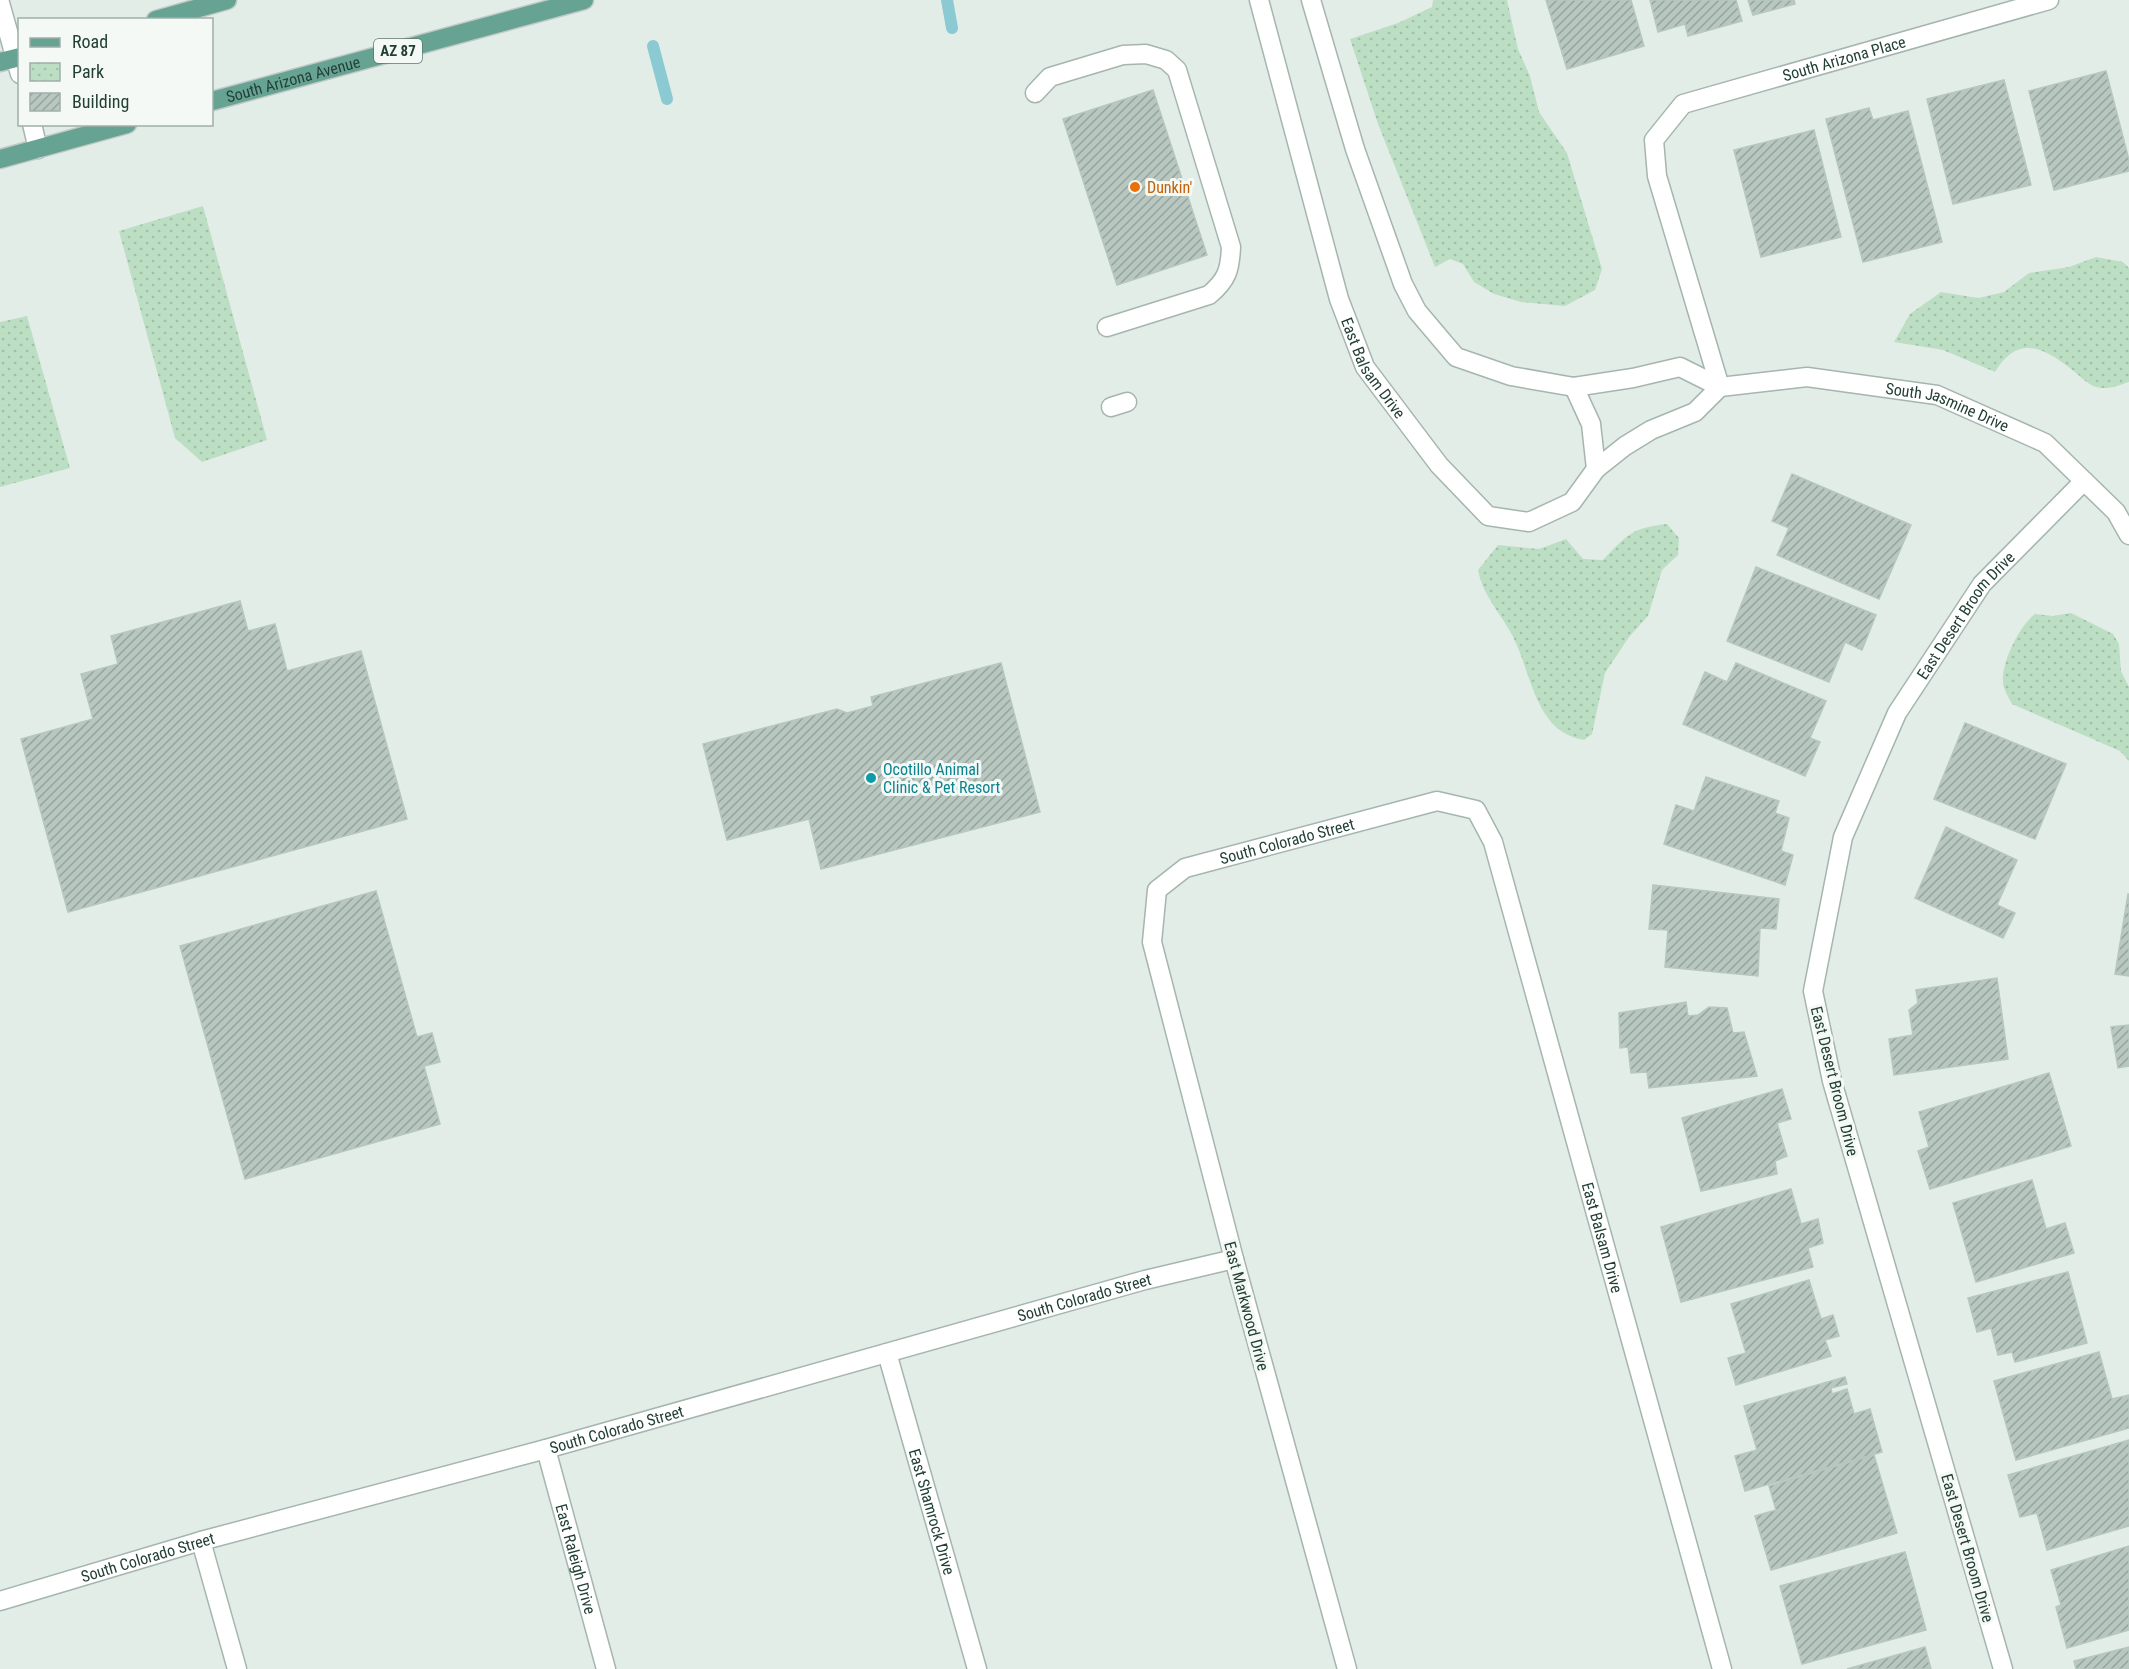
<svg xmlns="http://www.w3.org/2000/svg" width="2129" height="1669" font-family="'Roboto Condensed',sans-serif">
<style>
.park{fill:url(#park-dots)}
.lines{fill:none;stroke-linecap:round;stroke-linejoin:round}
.stream{stroke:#8bcad3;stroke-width:12}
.building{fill:url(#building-hatch);stroke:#b5c7bf;stroke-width:1.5}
.lane-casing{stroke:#a5b5af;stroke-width:21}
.street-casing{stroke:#a5b5af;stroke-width:21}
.primary-casing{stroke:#c1c9c7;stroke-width:21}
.lane{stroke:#fff;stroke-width:18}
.street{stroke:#fff;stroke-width:18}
.primary{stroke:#67a392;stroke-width:18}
.food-dot{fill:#e8710a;stroke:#f4f9f6;stroke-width:2}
.culture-dot{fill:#0f9aa8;stroke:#f4f9f6;stroke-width:2}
.labels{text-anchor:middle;stroke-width:6;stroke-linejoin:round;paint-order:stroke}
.shield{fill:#f4f9f6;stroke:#617770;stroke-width:1.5}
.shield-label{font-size:15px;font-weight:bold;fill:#223f36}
.street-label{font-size:16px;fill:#223f36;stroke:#f4f9f6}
.food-label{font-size:16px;fill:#c56008;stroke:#f4f9f6;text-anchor:start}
.culture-label{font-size:16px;fill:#0d838f;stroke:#f4f9f6;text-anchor:start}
</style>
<defs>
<pattern id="park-dots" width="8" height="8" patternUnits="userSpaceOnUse" patternTransform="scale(1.5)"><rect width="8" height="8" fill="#bcdfc4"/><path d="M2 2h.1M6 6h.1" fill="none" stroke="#a1c0a9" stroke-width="1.8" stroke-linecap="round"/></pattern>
<pattern id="building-hatch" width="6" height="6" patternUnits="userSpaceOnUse" patternTransform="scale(1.5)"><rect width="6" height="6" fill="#b8c8c1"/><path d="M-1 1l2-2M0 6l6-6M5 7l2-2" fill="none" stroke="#95a49e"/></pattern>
</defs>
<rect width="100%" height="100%" fill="#e3ede8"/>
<g class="park">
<polygon points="1433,0 1507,0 1518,49 1530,76 1539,112 1567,153 1602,269 1595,290 1565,306 1521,302 1494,294 1474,282 1463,264 1450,259 1435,267 1378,124 1350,39 1398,23 1432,7"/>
<polygon points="203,206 267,440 202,462 175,438 119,231"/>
<path d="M2096 257 2123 262 2129 268V382C2116 386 2106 391 2093 386 2085 382 2078 374 2071 369 2041 345 2017 336 1995 372L1943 350 1894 342 1910 314 1941 292 1978 298 2004 292 2029 273 2069 267Z"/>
<polygon points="27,316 70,468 0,487 0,322"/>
<path d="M1667 524 1679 538 1678 555 1662 570 1648 616 1629 637 1605 673 1592 734 1584 740C1534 732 1532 672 1512 635 1500 612 1483 596 1478 570L1498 545 1539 549 1566 539 1583 559 1603 560C1627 535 1631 528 1667 524Z"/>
<path d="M2071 613 2113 634 2119 644 2121 671 2129 687V761L2120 751 2012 704C2009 698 2003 689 2003 682 2001 663 2020 625 2035 614L2053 616Z"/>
</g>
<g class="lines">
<g class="stream">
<polyline points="947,0 952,28"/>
<polyline points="653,46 667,99"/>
</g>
</g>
<g class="building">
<polygon points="1546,0 1631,0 1644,46 1567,69"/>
<polygon points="1650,0 1736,0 1742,21 1688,36 1685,24 1658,32"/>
<polygon points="1748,0 1794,0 1795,4 1753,15"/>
<polygon points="2106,71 2129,160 2129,171 2054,190 2029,91"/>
<polygon points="2004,80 2031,185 1953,204 1927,99"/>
<polygon points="1153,90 1207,255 1117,285 1063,119"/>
<polygon points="1869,108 1873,120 1908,111 1942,242 1863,262 1826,119"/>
<polygon points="1814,130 1841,237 1761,257 1734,150"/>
<polygon points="1792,474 1911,525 1879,599 1777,555 1789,528 1772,521"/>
<polygon points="1756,567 1876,615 1862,650 1845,642 1829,682 1727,641"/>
<polygon points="240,601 248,631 275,624 287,671 361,651 407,819 68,912 21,739 93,719 81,674 118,664 111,636"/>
<polygon points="1001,663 1040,812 821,869 809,819 727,840 703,744 837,709 847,713 873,706 871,697"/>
<polygon points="1736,663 1826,701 1810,738 1820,742 1805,776 1683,724 1705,672 1727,682"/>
<polygon points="1965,723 2066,764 2035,839 1934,799"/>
<polygon points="1706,777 1779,801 1775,813 1789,818 1781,851 1793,855 1785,885 1664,844 1676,805 1694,811"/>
<polygon points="1946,827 2017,860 1997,905 2015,913 2003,938 1915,898"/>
<polygon points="1653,885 1779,899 1776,929 1760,928 1758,976 1665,967 1668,930 1649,929"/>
<polygon points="376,891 417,1037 432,1033 440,1062 424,1066 440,1124 245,1179 180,946"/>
<polygon points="2128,894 2129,894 2129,976 2115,974"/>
<polygon points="1997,978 2008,1059 1894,1075 1889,1039 1913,1035 1909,1010 1918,1003 1916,990"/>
<polygon points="1686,1002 1688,1016 1698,1015 1709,1007 1727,1008 1733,1033 1744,1032 1757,1076 1649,1088 1647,1072 1631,1073 1628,1047 1620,1048 1619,1013"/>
<polygon points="2129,1025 2129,1066 2118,1068 2111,1027"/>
<polygon points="2049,1073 2071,1146 1930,1189 1918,1151 1929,1147 1919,1112"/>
<polygon points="1782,1089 1791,1119 1777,1123 1787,1156 1775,1161 1777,1174 1701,1191 1682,1118"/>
<polygon points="2032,1180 2046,1229 2065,1223 2074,1253 1976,1282 1953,1203"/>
<polygon points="1791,1189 1801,1224 1818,1219 1823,1243 1808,1248 1813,1267 1681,1302 1661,1227"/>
<polygon points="2068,1272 2087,1343 2015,1362 2012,1352 1998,1355 1991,1328 1977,1332 1968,1298"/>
<polygon points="1809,1280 1821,1319 1833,1315 1839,1336 1825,1340 1831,1356 1736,1385 1728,1358 1746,1353 1731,1304"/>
<polygon points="2099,1352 2112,1399 2129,1395 2129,1428 2016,1460 1994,1381"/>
<polygon points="1845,1377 1847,1384 1831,1388 1832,1394 1847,1389 1854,1414 1870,1409 1882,1452 1745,1491 1735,1456 1757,1450 1744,1406"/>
<polygon points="2129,1440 2129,1526 2047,1550 2037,1513 2020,1517 2008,1475"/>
<polygon points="1874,1455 1897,1533 1771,1570 1755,1516 1776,1510 1769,1486"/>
<polygon points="2129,1546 2129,1630 2067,1648 2056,1607 2061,1605 2051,1570"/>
<polygon points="1905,1552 1926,1630 1802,1664 1780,1586"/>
<polygon points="1925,1647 1931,1669 1847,1669"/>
<polygon points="2129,1647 2129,1669 2076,1669 2074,1661"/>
</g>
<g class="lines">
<g class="lane-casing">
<g id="lane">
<path d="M1035 93 1050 77 1123 55 1146 54 1166 60 1177 70 1231 247C1230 270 1227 280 1209 295L1107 327"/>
<polyline points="1111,407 1127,402"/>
</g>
</g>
<g class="street-casing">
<g id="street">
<path id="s1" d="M1259 0 1339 299 1365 367 1439 465 1488 516 1529 522 1572 502 1596 469 1625 446 1651 430 1695 412 1720 387"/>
<path id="s2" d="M1311 0 1355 149 1403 284 1417 311 1456 357 1511 376 1574 387 1633 378 1680 367 1720 387 1807 377 1937 395 2045 443 2116 512 2129 535"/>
<polyline points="0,3 20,74"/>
<polyline points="32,124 38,149"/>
<polyline points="1574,387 1591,424 1596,469"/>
<path id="s3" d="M1720 387 1657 176 1654 140 1683 104 2049 0"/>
<path id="s4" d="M887 1353 977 1669"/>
<path id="s5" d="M546 1449 606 1669"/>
<polyline points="201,1541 237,1669"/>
<path id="s6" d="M0 1601 201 1541 546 1449 1145 1280 1234 1259"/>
<path id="s7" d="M1347 1669 1234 1259 1152 942 1157 890 1185 868 1437 801 1476 810 1493 842 1722 1669"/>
<path id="s8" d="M2003 1669 1832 1081 1813 991 1843 837 1897 713 1982 584 2084 481"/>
</g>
</g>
<g class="primary-casing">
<g id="primary">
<polyline points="156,20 227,0"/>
<polyline points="0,62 20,57"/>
<path id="s9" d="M212 101 584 0"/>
<polyline points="0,159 127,124"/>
</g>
</g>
<use href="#lane" class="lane"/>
<use href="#street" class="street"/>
<use href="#primary" class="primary"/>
</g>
<circle class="food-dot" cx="1135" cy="187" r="6"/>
<circle class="culture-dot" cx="871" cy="778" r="6"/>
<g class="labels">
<rect class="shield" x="374" y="39" width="48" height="24" rx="4.5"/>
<g class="shield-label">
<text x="398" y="56">AZ 87</text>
</g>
<g class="street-label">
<text dy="6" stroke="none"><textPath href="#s3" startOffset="470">South Arizona Place</textPath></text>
<text dy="6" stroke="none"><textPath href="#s9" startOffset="84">South Arizona Avenue</textPath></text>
<text dy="6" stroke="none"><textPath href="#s1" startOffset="387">East Balsam Drive</textPath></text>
<text dy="6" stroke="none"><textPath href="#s2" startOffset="896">South Jasmine Drive</textPath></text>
<text dy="6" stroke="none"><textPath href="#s8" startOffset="1116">East Desert Broom Drive</textPath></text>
<text dy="6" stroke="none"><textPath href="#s7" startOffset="946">South Colorado Street</textPath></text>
<text transform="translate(1835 1081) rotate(76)" y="6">East Desert Broom Drive</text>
<text dy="6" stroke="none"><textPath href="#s7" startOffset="1588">East Balsam Drive</textPath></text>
<text dy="6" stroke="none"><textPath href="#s6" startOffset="1126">South Colorado Street</textPath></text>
<text transform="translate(1247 1306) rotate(75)" y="6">East Markwood Drive</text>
<text dy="6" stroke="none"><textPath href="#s6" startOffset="640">South Colorado Street</textPath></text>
<text dy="6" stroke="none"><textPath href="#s4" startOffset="165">East Shamrock Drive</textPath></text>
<text transform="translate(1968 1548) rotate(74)" y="6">East Desert Broom Drive</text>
<text dy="6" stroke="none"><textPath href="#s6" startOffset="154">South Colorado Street</textPath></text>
<text dy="6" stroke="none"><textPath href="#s5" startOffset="114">East Raleigh Drive</textPath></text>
</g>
<g class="food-label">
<text x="1147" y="193">Dunkin'</text>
</g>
<g class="culture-label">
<text x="883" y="775">Ocotillo Animal<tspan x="883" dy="18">Clinic &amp; Pet Resort</tspan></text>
</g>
</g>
<rect x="18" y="18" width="195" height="108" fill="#f4f9f6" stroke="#a0afa9" stroke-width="1.5"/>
<rect x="30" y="38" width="30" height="9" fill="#67a392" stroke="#a0afa9" stroke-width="1.5"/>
<text x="72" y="48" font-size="18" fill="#223f36">Road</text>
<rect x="30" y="63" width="30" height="18" fill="url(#park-dots)" stroke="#a0afa9" stroke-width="1.5"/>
<text x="72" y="78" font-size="18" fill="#223f36">Park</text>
<rect x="30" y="93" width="30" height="18" fill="url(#building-hatch)" stroke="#a0afa9" stroke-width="1.5"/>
<text x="72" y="108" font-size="18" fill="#223f36">Building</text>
</svg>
